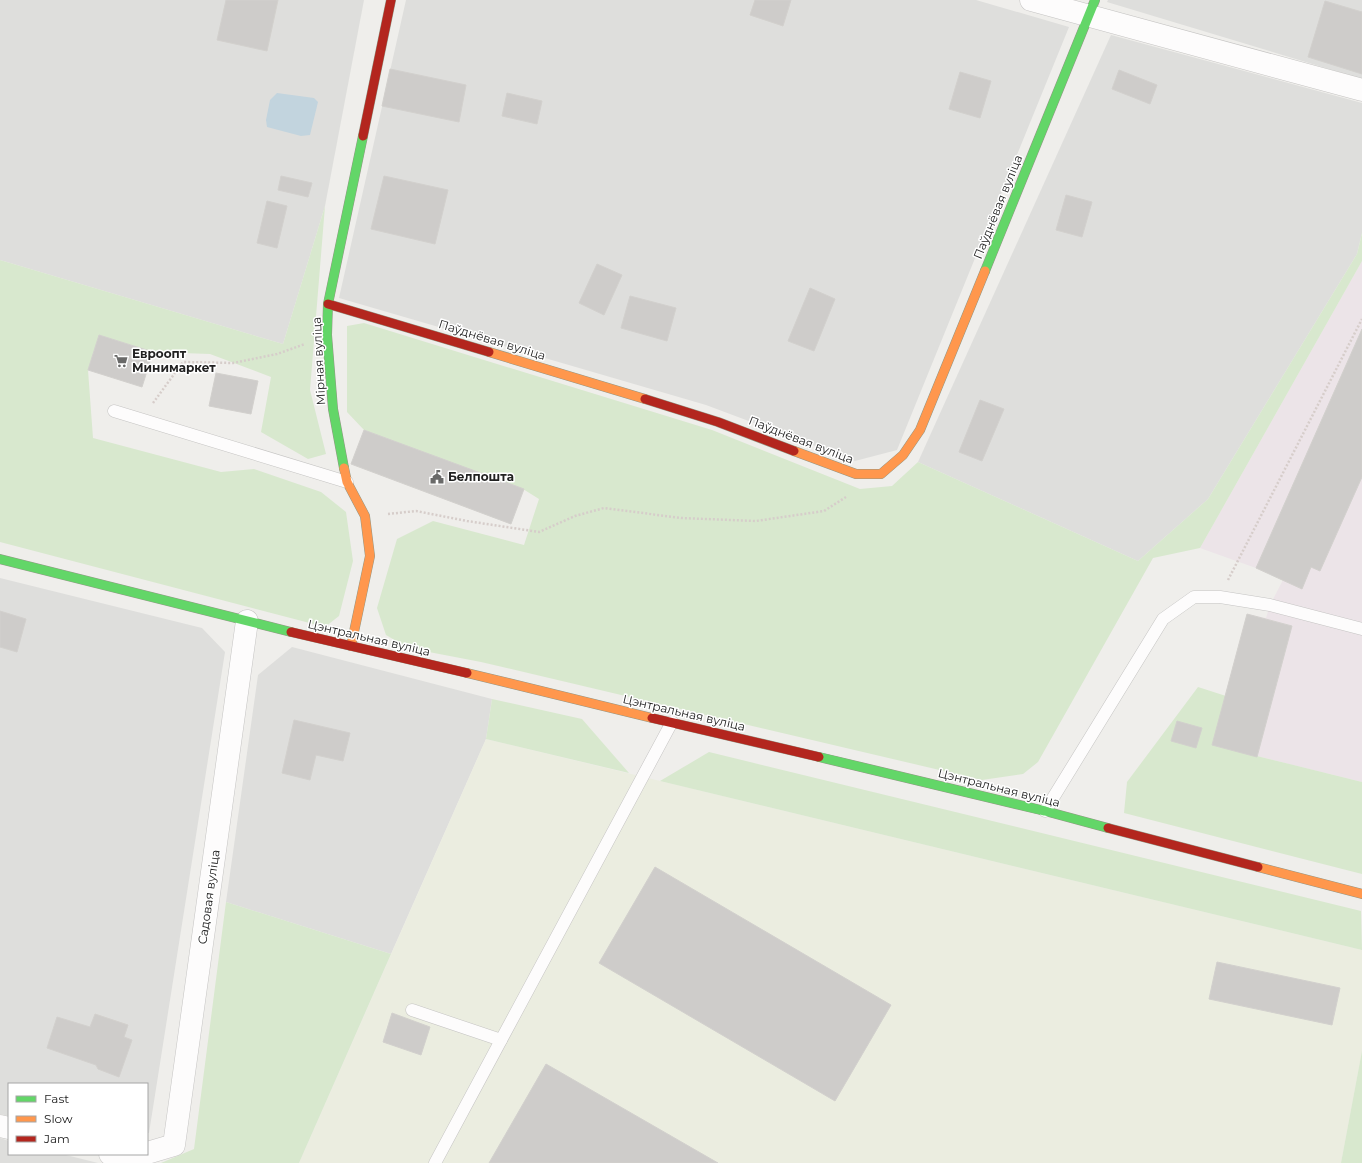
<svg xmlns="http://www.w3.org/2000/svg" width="1362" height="1163" font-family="Montserrat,sans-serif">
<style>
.residential{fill:#dededc}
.industrial{fill:#ece4e8}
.farmland{fill:#ebede0}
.grass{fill:#d8e8ce}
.water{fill:#c2d4de}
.building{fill:#ceccca;stroke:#d2d0cd}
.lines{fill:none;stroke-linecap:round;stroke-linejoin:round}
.lane-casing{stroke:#c5c4c3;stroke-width:13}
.street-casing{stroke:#c5c4c3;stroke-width:23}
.fast-casing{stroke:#939785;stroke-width:10}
.slow-casing{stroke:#939785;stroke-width:10}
.jam-casing{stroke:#939785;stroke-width:10}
.path{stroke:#d6cdca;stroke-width:2.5;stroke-dasharray:2 2;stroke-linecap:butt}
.lane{stroke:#fdfcfc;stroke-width:12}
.street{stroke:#fdfcfc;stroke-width:22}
.fast{stroke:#63d668;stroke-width:9}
.slow{stroke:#ff974d;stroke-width:9}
.jam{stroke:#b3261e;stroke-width:9}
.labels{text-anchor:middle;stroke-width:3;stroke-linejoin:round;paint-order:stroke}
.street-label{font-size:12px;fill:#212121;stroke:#fff}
.poi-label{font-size:12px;font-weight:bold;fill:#212121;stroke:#fff;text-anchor:start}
</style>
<rect width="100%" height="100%" fill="#efeeeb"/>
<g class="residential">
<polygon points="0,0 364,0 325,206 283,344 0,260"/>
<polygon points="406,0 976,0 1069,27 897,450 855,461 706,405 339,298"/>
<polygon points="1108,0 1362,0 1362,79 1107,2"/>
<polygon points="1111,35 1362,103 1362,233 1357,254 1208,499 1138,561 918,462"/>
<polygon points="0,578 202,628 225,652 149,1133 147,1133 147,1084 9,1084 9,1116 0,1114"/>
<polygon points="292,647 492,699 486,739 391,954 226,902 258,675"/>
<polygon points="0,1138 9,1141 9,1154 62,1154 98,1163 0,1163"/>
</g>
<polygon class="industrial" points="1362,261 1362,782 1212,745 1247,614 1266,618 1270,605 1283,580 1256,568 1200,548"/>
<polygon class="farmland" points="486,739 1362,950 1362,1051 1341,1163 299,1163"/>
<g class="grass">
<polygon points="325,206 310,390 326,454 308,459 261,432 271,377 210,354 153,352 99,335 88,370 93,438 221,472 254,469 321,492 346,512 353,561 339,616 325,627 0,542 0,260 283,344"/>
<polygon points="1362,233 1362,261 1200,548 1153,558 1038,762 1023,774 982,780 481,662 408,648 386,635 377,608 397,539 433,521 524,545 539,499 523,489 364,430 347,412 347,326 364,323 712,430 860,489 892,486 918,462 1138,561 1208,499 1357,254"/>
<polygon points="1198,687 1226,696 1213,745 1362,782 1362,874 1124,813 1127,782"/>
<polygon points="492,699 582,719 629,773 486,739"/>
<polygon points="709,752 1361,911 1362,950 660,781"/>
<polygon points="226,902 391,954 299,1163 161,1163 194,1149"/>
<polygon points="1362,1051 1362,1163 1341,1163"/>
</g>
<polygon class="water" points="277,93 314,98 318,102 310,135 301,136 267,127 266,120 270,100"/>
<g class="building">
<polygon points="226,0 278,0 267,51 217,40"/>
<polygon points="755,0 791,0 783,26 750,15"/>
<polygon points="1325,1 1362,12 1362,74 1308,57"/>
<polygon points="390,69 466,85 459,122 382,106"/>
<polygon points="1119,70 1157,85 1150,104 1112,89"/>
<polygon points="960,72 991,81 980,118 949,109"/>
<polygon points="507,93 542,101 537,124 502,116"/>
<polygon points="281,176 312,183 308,197 278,190"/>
<polygon points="384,176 448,190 435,244 371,229"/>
<polygon points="1066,195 1092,202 1082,237 1056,230"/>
<polygon points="267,201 287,206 277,248 257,243"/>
<polygon points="597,264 622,275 604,315 579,303"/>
<polygon points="810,288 835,299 814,351 788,341"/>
<polygon points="630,296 676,308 667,341 621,328"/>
<polygon points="1362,329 1362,477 1320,571 1311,567 1302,589 1256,568"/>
<polygon points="99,335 153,352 142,387 88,370"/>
<polygon points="216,373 258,381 251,414 209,406"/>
<polygon points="980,400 1004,409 982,461 959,452"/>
<polygon points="364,430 524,489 511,524 351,464"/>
<polygon points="0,611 26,619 17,652 0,647"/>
<polygon points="1247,614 1292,626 1257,757 1212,745"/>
<polygon points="294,720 350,733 343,761 316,755 310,780 282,773"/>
<polygon points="1177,721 1202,728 1196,748 1171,741"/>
<polygon points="655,867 891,1005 835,1101 599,963"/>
<polygon points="1217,962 1340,988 1332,1025 1209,999"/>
<polygon points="392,1013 430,1027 421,1055 383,1042"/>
<polygon points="95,1014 128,1025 124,1037 132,1040 119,1077 98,1069 96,1065 47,1048 57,1017 90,1027"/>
<polygon points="546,1064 718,1163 489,1163"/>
</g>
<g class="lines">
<g class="lane-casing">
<g id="lane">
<polyline points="114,411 347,482"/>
<polyline points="1045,811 1163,619 1194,597 1220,597 1270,605 1362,629"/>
<polyline points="412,1010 501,1040"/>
<polyline points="435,1163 672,722"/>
</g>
</g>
<g class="street-casing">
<g id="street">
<polyline points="1031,0 1362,90"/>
<polyline points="0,1126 9,1128"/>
<polyline points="147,1153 174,1145 247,621"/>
<polyline points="110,1154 127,1158 142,1154"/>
</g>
</g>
<g class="fast-casing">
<g id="fast">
<polyline points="985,271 1095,0"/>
<polyline points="344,468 333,409 327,335 328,304 363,136"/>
<polyline points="0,559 291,632"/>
<polyline points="819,757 1045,811 1108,828"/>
</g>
</g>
<g class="slow-casing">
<g id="slow">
<polyline points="489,352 645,399"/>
<polyline points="794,451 856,474 881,474 903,455 920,430 985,271"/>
<polyline points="344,468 347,482 365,516 370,556 351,646"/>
<polyline points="467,673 652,718"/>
<polyline points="1258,867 1362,894"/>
</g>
</g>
<g class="jam-casing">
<g id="jam">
<polyline points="363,136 391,0"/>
<polyline points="328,304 489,352"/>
<polyline points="645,399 718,422 794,451"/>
<polyline points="291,632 467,673"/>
<polyline points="652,718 819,757"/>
<polyline points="1108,828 1258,867"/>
</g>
</g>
<g class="path">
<polyline points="153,403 183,362 233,363 277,354 305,344"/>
<polyline points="388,514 416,511 467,521 539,532 575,516 604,508 681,518 756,521 824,511 846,497"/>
<polyline points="1228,580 1362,319"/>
</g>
<use href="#lane" class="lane"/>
<use href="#street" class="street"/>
<use href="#fast" class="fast"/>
<use href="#slow" class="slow"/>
<use href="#jam" class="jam"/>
</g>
<defs>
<g id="supermarket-bare" transform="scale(1.08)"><path d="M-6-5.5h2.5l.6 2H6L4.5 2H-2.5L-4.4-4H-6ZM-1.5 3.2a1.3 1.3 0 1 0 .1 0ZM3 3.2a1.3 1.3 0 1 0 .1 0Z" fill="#696968" stroke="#fff" stroke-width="2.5" paint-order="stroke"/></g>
<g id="civic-bare" transform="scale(1.08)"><path d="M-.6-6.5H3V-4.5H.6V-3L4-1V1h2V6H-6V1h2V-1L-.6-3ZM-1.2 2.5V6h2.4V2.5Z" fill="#696968" stroke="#fff" stroke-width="2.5" paint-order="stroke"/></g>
</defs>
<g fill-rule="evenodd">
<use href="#supermarket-bare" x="121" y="361"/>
<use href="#civic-bare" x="437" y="477"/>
</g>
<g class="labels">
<g class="street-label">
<text transform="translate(998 207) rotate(-68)" y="4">Паўднёвая вуліца</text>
<text transform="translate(492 340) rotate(17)" y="4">Паўднёвая вуліца</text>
<text transform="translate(319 361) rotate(-93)" y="4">Мірная вуліца</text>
<text transform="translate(801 440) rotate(21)" y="4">Паўднёвая вуліца</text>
<text transform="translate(369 638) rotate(13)" y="4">Цэнтральная вуліца</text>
<text transform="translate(684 713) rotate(13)" y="4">Цэнтральная вуліца</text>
<text transform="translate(999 788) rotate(14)" y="4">Цэнтральная вуліца</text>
<text transform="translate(209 897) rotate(-82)" y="4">Садовая вуліца</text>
</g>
<g class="poi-label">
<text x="132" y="358">Евроопт<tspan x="132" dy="14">Минимаркет</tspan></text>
<text x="448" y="481">Белпошта</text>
</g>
</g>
<rect x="8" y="1083" width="140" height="72" fill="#ffffff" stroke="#a6a6a6"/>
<rect x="16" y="1096" width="20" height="6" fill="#63d668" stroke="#a6a6a6"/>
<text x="44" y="1103" font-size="12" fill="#212121">Fast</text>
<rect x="16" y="1116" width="20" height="6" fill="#ff974d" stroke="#a6a6a6"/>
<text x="44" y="1123" font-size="12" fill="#212121">Slow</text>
<rect x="16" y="1136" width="20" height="6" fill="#b3261e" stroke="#a6a6a6"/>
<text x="44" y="1143" font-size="12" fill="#212121">Jam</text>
</svg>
